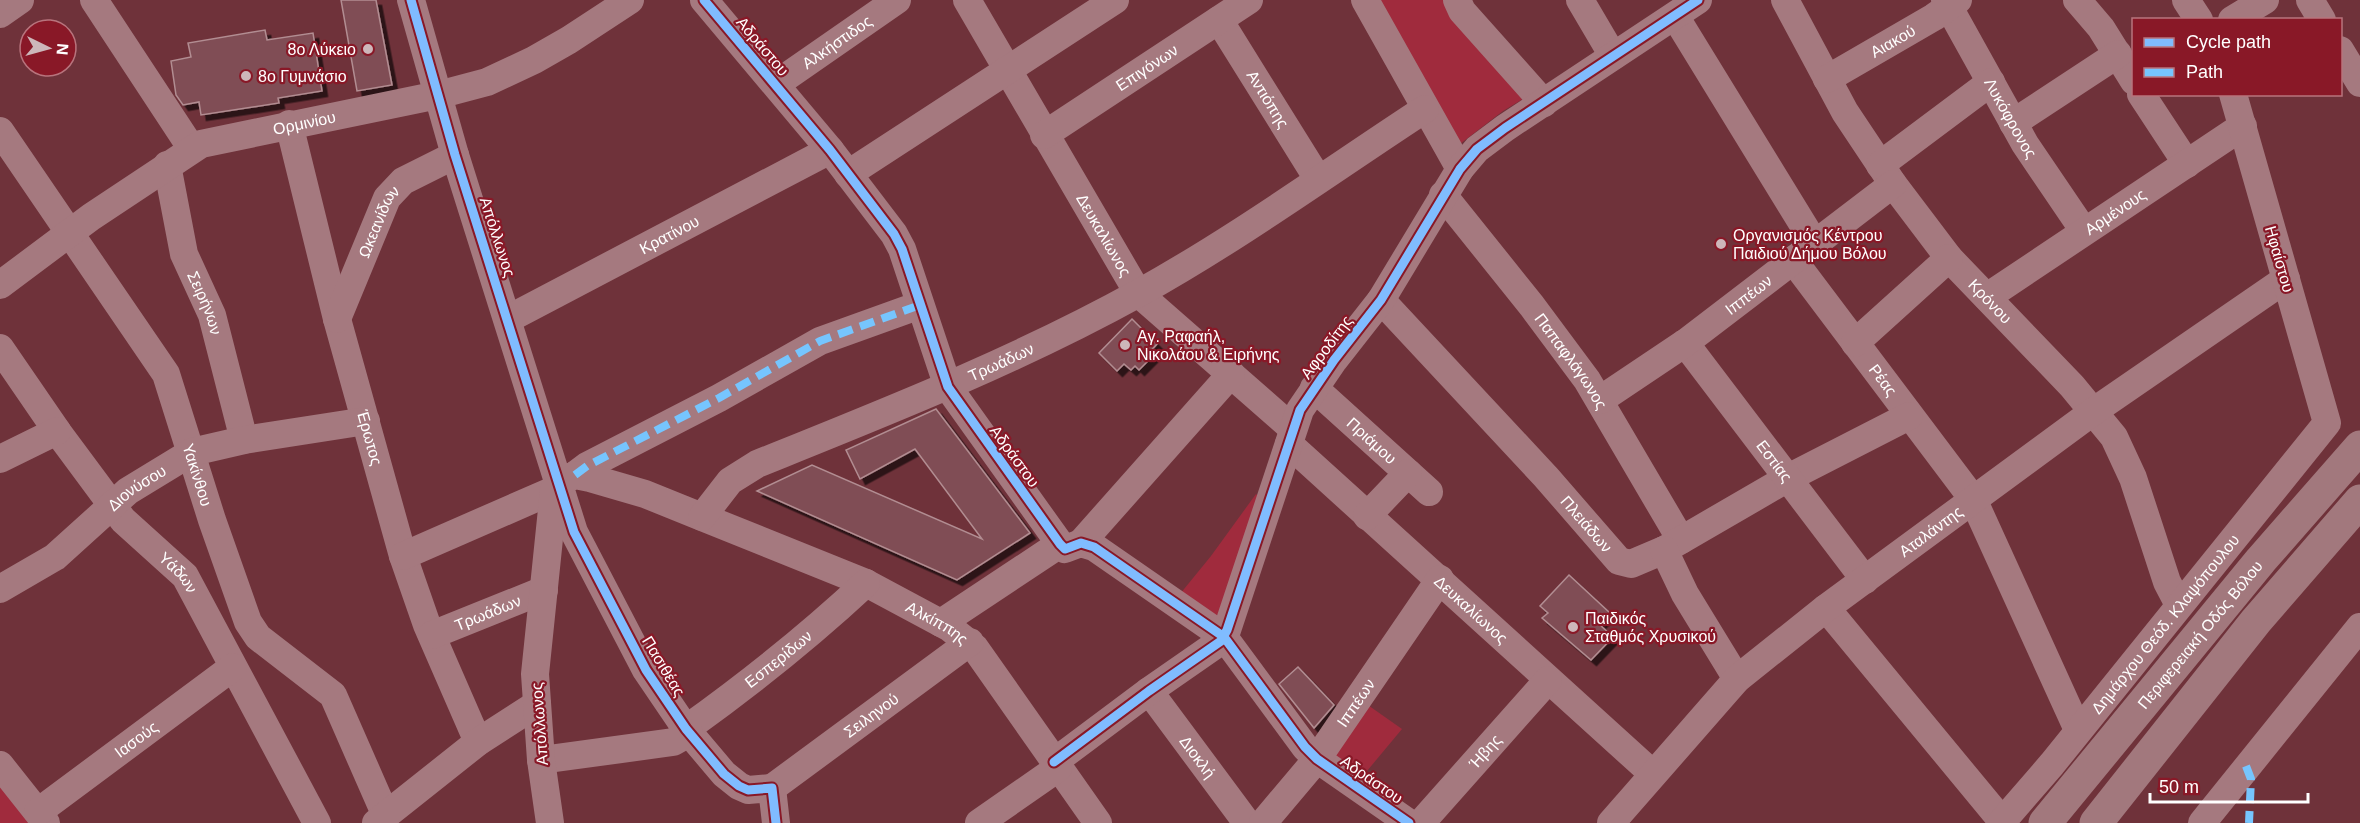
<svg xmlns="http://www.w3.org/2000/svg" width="2360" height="823" font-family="Arial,sans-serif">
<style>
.green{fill:#a02b3d}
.building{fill:#804e55;stroke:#b28d92;stroke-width:1.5;filter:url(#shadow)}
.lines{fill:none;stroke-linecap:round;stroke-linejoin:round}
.minor{stroke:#a5797f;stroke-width:28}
.major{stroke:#a2787d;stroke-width:33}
.quiet{stroke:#76c5fe;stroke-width:8;stroke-dasharray:15 8;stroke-linecap:butt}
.cycleway-casing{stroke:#891827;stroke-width:13}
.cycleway{stroke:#80bcff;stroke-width:9}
.poi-dot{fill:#cdb7ba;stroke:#891827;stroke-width:2}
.labels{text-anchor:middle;stroke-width:4.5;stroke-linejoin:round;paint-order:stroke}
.street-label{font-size:16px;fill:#fff;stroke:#891827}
.poi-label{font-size:16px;fill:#fff;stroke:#891827;text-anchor:start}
</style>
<defs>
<filter id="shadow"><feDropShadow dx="5.5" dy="5.5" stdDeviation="0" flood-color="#0009"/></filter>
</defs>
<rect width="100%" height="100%" fill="#6f323a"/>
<g class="green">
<polygon points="1374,0 1447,0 1523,99 1503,111 1456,147"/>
<polygon points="1256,494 1260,498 1215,622 1180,594 1211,556"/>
<polygon points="1365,703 1402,729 1362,777 1328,754"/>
<polygon points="0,780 35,823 0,823"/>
</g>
<g class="building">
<polygon points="341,0 376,0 392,85 357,91"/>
<polygon points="265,30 267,40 313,33 322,91 278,98 279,103 201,115 199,102 183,105 176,95 171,61 191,57 188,43"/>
<polygon points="1132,319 1157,344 1149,353 1152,357 1139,370 1135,366 1131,370 1124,364 1117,371 1099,353"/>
<polygon points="936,409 1030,533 957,580 757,491 812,465 982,539 915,449 860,479 846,450"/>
<polygon points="1569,575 1610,613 1599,624 1613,637 1591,660 1542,618 1548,613 1540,606"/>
<polygon points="1298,667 1334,705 1314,728 1279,684"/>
</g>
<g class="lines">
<g class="minor">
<polyline points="94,0 192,149"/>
<polyline points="411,0 455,155 574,532 646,670 686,729 724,774 739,786 748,790 772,788 776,823"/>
<polyline points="704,0 830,150 894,234 902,249 948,387 1060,544 1065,549 1081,543 1094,547 1224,637 1305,747 1317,759 1409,823"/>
<path id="s1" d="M967 0 1138 293 1292 428"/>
<polyline points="1365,0 1460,169"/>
<polyline points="1457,0 1462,11 1544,103"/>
<polyline points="1580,0 1613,56"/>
<path id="s2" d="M1785 0 1845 112 1893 184 1949 258 2072 386 2114 437 2133 478 2167 582 2179 605"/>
<path id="s3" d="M1945 0 2025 144 2084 231"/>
<polyline points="2077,0 2101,28 2134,81"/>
<polyline points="2186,0 2199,20"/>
<polyline points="2310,0 2322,20"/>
<polyline points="0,14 20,0"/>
<polyline points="1675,16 1815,244"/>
<path id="s4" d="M1219 20 1318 179"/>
<polyline points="2232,20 2265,0"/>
<polyline points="2340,50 2360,83"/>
<path id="s5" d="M1827 79 1934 17 1958 0"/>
<path id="s6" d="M776 84 897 0"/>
<polyline points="2141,94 2187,164"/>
<polyline points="2013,123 2118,54"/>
<path id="s7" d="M289 124 337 319 403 556 427 625 478 742"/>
<path id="s8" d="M0 131 166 374 212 520 248 622 258 637 333 695 386 816"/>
<path id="s9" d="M1044 135 1249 0"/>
<path id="s10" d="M167 165 184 254 212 315 244 440"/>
<polyline points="1880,165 1991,82"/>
<polyline points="848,174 1115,0"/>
<path id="s11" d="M1443 195 1532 306 1587 380 1681 540"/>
<path id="s12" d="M1793 260 1973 499 2078 730"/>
<path id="s13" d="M0 285 91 217 201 144 438 95 487 82 534 60 569 40 630 0"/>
<path id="s14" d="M1987 297 2243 126"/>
<path id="s15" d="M1381 300 1546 477 1619 561 1631 564 1664 550 1788 478 1909 416"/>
<path id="s16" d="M337 319 387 198 403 181 455 155"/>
<path id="s17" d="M508 319 830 150"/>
<path id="s18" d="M1685 343 1865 580"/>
<polyline points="1855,343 1949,258"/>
<path id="s19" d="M0 348 57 431 123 520 185 576 317 823"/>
<path id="s20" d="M1314 388 1429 492"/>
<path id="s21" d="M1600 400 1685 343 1893 184"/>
<path id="s22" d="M1289 444 1653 774"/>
<polyline points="0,459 57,431"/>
<polyline points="575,475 587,466 719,398 820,341 920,305"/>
<path id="s23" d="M557 483 575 475 590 478 645 494 702 517 866 583 950 628 975 648 1098 823"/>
<polyline points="1367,516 1408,473"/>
<path id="s24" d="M702 517 730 481 757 464C886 412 1016 361 1139 293 1238 238 1330 171 1425 109"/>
<polyline points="1081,543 1231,374"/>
<polyline points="1664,550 1685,594 1737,679"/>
<polyline points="403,556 554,490"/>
<path id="s25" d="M0 589 55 557 128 491 192 452 244 440 366 421"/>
<polyline points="1826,608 2002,821"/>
<polyline points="941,623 1060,544"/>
<path id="s26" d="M432 635 544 590"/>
<path id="s27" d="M1149 691 1247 823"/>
<path id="s28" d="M686 729C749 684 809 636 866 583"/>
<polyline points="541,760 673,742 689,733"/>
<polyline points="1054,762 1149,691 1221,641 1227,630 1300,410 1334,360 1381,300 1460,169 1477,149 1505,128 1698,0"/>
<polyline points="0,765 46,823"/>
<path id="s29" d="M772 788 970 642"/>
<path id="s30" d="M38 812 233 667"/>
<polyline points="376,823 478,742 537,704"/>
<polyline points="550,823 541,760 535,674 554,490"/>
<polyline points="979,823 1058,768"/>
<path id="s31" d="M1263 823 1317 759 1440 579"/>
<path id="s32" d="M1421 823 1548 680"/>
<path id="s33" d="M1611 823 1737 679 1826 608 2094 411 2286 279"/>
<path id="s34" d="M2001 823 2052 764 2327 423 2233 94"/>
<polyline points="2202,823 2360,627"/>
</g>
<g class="major">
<path id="s35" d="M2045 823 2261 560 2360 447"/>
<polyline points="2096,823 2256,621 2360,501"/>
</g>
<g class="quiet">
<polyline points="575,475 587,466 719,398 820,341 920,305"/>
<polyline points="2246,766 2251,779 2249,823"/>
</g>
<g class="cycleway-casing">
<g id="cycleway">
<polyline points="411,0 455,155 574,532 646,670 686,729 724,774 739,786 748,790 772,788 776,823"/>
<polyline points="704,0 830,150 894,234 902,249 948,387 1060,544 1065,549 1081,543 1094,547 1224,637 1305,747 1317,759 1409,823"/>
<polyline points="1054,762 1149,691 1221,641 1227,630 1300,410 1334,360 1381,300 1460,169 1477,149 1505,128 1698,0"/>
</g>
</g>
<use href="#cycleway" class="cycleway"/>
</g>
<g class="poi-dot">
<circle cx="368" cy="49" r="6"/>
<circle cx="246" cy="76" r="6"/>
<circle cx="1721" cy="244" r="6"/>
<circle cx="1125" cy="345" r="6"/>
<circle cx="1573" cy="627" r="6"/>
</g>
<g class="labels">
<g class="street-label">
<text dy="6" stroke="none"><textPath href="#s5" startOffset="76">Αιακού</textPath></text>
<text dy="6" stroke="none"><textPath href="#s6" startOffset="74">Αλκήστιδος</textPath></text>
<text transform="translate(763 46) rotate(50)" y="6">Αδράστου</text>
<text dy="6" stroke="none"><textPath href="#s9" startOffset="123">Επιγόνων</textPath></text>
<text dy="6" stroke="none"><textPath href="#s4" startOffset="93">Αντιόπης</textPath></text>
<text dy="6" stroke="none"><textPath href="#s3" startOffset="135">Λυκόφρoνος</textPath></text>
<text dy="6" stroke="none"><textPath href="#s13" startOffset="351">Ορμινίου</textPath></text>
<text dy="6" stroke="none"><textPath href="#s14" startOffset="154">Αρμένους</textPath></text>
<text dy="6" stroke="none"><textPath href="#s16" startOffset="106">Ωκεανίδων</textPath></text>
<text dy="6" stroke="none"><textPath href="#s17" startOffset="182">Κρατίνου</textPath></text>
<text dy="6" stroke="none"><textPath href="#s1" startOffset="272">Δευκαλίωνος</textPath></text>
<text transform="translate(498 237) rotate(72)" y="6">Απόλλωνος</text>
<text transform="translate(2280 259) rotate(74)" y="6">Ηφαίστου</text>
<text dy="6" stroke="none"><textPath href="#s21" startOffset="182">Ιππέων</textPath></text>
<text dy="6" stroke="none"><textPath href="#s2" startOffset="366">Κρόνου</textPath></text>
<text dy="6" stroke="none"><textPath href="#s10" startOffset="144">Σειρήνων</textPath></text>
<text transform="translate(1326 347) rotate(-53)" y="6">Αφροδίτης</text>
<text dy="6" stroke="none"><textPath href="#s11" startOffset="210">Παπαφλάγωνος</textPath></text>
<text dy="6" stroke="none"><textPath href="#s24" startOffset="342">Τρωάδων</textPath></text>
<text dy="6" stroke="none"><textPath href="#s12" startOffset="150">Ρέας</textPath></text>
<text dy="6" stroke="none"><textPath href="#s7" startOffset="324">Έρωτος</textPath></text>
<text dy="6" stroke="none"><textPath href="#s20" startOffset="78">Πριάμου</textPath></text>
<text transform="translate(1015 456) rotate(54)" y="6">Αδράστου</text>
<text dy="6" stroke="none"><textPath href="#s18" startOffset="148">Εστίας</textPath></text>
<text dy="6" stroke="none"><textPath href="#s8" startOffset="400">Υακίνθου</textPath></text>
<text dy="6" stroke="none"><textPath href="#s25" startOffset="171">Διονύσου</textPath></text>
<text dy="6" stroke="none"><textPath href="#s15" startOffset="304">Πλειάδων</textPath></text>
<text dy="6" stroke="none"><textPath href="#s33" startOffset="435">Αταλάντης</textPath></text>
<text dy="6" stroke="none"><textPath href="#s19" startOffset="288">Υάδων</textPath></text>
<text dy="6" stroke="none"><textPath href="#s22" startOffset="246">Δευκαλίωνος</textPath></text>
<text dy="6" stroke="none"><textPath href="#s26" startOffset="60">Τρωάδων</textPath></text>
<text dy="6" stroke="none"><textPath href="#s23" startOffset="412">Αλκίππης</textPath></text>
<text dy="6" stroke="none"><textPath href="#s34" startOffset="258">Δημάρχου Θεόδ. Κλαψόπουλου</textPath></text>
<text dy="6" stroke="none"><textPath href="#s35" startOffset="244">Περιφερειακή Οδός Βόλου</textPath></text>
<text dy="6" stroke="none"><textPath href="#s28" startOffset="116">Εσπερίδων</textPath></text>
<text transform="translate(664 666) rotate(59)" y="6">Πασιθέας</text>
<text dy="6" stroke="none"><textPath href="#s31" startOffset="152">Ιππέων</textPath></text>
<text dy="6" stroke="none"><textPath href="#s29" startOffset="123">Σειληνού</textPath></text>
<text transform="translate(539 724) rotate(-94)" y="6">Απόλλωνος</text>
<text dy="6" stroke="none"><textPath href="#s30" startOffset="122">Ιασούς</textPath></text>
<text dy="6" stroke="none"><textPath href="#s32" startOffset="96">Ήβης</textPath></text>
<text dy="6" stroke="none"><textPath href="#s27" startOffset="82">Διοκλή</textPath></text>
<text transform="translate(1372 779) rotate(35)" y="6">Αδράστου</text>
</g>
<g class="poi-label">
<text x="356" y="55" text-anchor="end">8ο Λύκειο</text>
<text x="258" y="82">8ο Γυμνάσιο</text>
<text x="1733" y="241">Οργανισμός Κέντρου<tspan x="1733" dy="18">Παιδιού Δήμου Βόλου</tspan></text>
<text x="1137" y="342">Αγ. Ραφαήλ,<tspan x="1137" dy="18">Νικολάου &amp; Ειρήνης</tspan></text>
<text x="1585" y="624">Παιδικός<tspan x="1585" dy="18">Σταθμός Χρυσικού</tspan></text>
</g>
</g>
<rect x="2132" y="18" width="210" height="78" fill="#891827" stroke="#b8747d" stroke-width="1.5"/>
<rect x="2144" y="38" width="30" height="9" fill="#80bcff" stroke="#b8747d" stroke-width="1.5"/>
<text x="2186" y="48" font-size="18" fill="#ffffff">Cycle path</text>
<rect x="2144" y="68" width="30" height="9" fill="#76c5fe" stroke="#b8747d" stroke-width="1.5"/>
<text x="2186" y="78" font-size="18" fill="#ffffff">Path</text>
<g transform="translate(48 48) rotate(95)"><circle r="28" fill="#891827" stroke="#b8747d" stroke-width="1.5"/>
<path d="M0-4.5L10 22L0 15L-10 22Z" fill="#cdb7ba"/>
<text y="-9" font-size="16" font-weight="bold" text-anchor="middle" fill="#ffffff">N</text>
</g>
<path d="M2150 793v9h158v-9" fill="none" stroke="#ffffff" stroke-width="3"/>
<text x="2159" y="793" font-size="18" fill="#ffffff" stroke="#891827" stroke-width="4.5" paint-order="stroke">50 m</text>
</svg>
